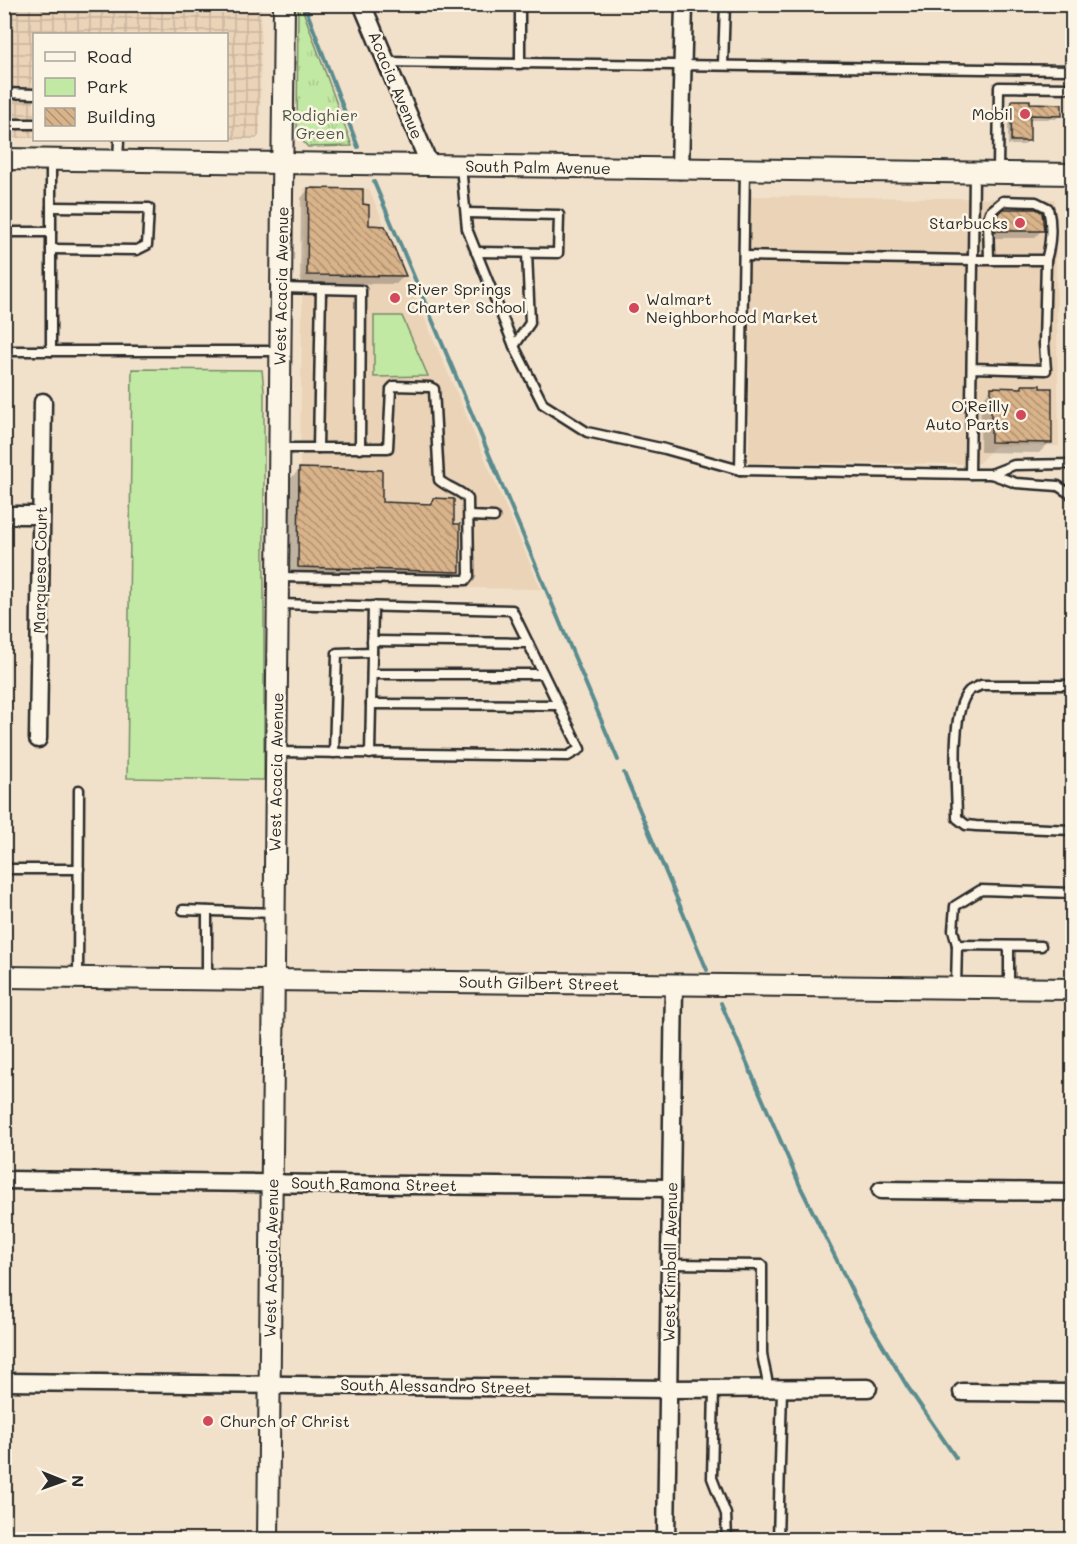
<svg xmlns="http://www.w3.org/2000/svg" width="1077" height="1544" font-family="Mali,sans-serif">
<style>
.built{fill:#ead3b7}
.industrial{fill:url(#industrial-grid)}
.green{fill:#c2e9a3;stroke:#768a67;stroke-width:1.5}
.park{fill:url(#park-tufts);stroke:#768a67;stroke-width:1.5}
.shadow{fill:#0003}
.lines{fill:none;stroke-linecap:round;stroke-linejoin:round}
.stream{stroke:#5a8c8f;stroke-width:4}
.building{fill:url(#building-back-hatch);stroke:#2b2b2b;stroke-width:1.5}
.service-casing{stroke:#2b2b2b;stroke-width:13}
.minor-casing{stroke:#2b2b2b;stroke-width:21}
.tertiary-casing{stroke:#2b2b2b;stroke-width:24}
.service{stroke:#fcf5e5;stroke-width:8}
.minor{stroke:#fcf5e5;stroke-width:16}
.tertiary{stroke:#fcf5e5;stroke-width:20}
.poi-dot{fill:#d1495b;stroke:#fcf5e5;stroke-width:2}
.labels{text-anchor:middle;stroke-width:5;stroke-linejoin:round;paint-order:stroke}
.street-label{font-size:16px;fill:#2b2b2b;stroke:#fcf5e5}
.poi-label{font-size:16px;fill:#2b2b2b;stroke:#fcf5e5;text-anchor:end}
.park-label{font-size:16px;fill:#515a49;stroke:#fcf5e5}
</style>
<defs>
<pattern id="industrial-grid" width="8" height="8" patternUnits="userSpaceOnUse" patternTransform="scale(1.5)"><rect width="8" height="8" fill="#ead3b7"/><path d="M0 4h8M4 0v8" fill="none" stroke="#c9b59e"/></pattern>
<pattern id="park-tufts" width="24" height="20" patternUnits="userSpaceOnUse" patternTransform="scale(1.5)"><rect width="24" height="20" fill="#c2e9a3"/><path d="M3 7l-1-3M5 7V3M7 7l1-3M15 17l-1-3M17 17v-4M19 17l1-3" fill="none" stroke="#a7c88c"/></pattern>
<pattern id="building-back-hatch" width="6" height="6" patternUnits="userSpaceOnUse" patternTransform="scale(1.5)"><rect width="6" height="6" fill="#d9b38a"/><path d="M-1 5l2 2M0 0l6 6M5-1l2 2" fill="none" stroke="#b09271"/></pattern>
</defs>
<rect width="100%" height="100%" fill="#f2e1ca"/>
<filter id="ink" filterUnits="userSpaceOnUse"><feTurbulence type="fractalNoise" baseFrequency=".0167" numOctaves="2"/><feDisplacementMap in="SourceGraphic" scale="12" xChannelSelector="R" yChannelSelector="G"/><feConvolveMatrix kernelMatrix="1 2 1 2 8 2 1 2 1" color-interpolation-filters="sRGB"/></filter>
<g filter="url(#ink)">
<g class="built">
<polygon points="304,188 369,189 541,589 298,586"/>
<polygon points="750,196 1055,199 1059,446 995,446 978,464 749,463"/>
</g>
<polygon class="industrial" points="5,5 261,5 260,135 256,139 227,139 226,34 34,34 34,138 5,138"/>
<g class="green">
<polygon points="374,316 402,316 428,376 374,377"/>
<polygon points="132,369 262,370 264,390 264,780 127,778"/>
</g>
<polygon class="park" points="301,4 301,5 352,146 308,147 297,135 298,5"/>
<g class="shadow">
<polygon points="1012,102 1029,105 1060,115 1056,119 1029,119 1028,140 1024,145 1008,145 1008,106"/>
<polygon points="309,189 362,206 368,227 404,276 396,284 300,283 301,198"/>
<polygon points="997,217 1042,230 1034,238 987,238 988,225"/>
<polygon points="1039,387 1050,442 1039,453 980,452 981,400 992,389"/>
<polygon points="300,469 381,504 428,506 433,500 453,526 458,572 447,583 288,578 289,480"/>
</g>
<g class="lines">
<g class="stream">
<polyline points="304,4 358,147"/>
<polyline points="374,182 618,760"/>
<polyline points="624,773 707,970"/>
<polyline points="721,1003 801,1188 860,1307 907,1386 956,1458"/>
</g>
</g>
<g class="building">
<polygon points="1012,100 1030,100 1030,103 1062,104 1062,116 1030,115 1030,141 1011,141"/>
<polygon points="308,188 363,189 363,204 369,205 369,225 385,226 406,276 307,275"/>
<polygon points="1004,209 1036,209 1042,212 1044,231 995,231 995,216"/>
<polygon points="1022,385 1040,385 1040,388 1052,388 1052,443 991,442 991,387 1022,388"/>
<polygon points="299,468 382,470 382,502 432,504 433,498 454,499 454,524 460,524 460,572 298,567"/>
</g>
<g class="lines">
<g class="service-casing">
<g id="service">
<polyline points="386,62 520,64 520,4"/>
<polyline points="520,63 1072,70"/>
<polyline points="723,65 725,4"/>
<polyline points="4,93 34,94"/>
<polyline points="4,124 34,124"/>
<polyline points="51,160 51,351"/>
<polyline points="118,160 119,140"/>
<polyline points="461,166 467,229 514,346 543,404 587,432 665,449 740,470"/>
<polyline points="745,170 740,470 970,474 973,260 1046,260 1044,344 1046,370 972,368"/>
<polyline points="998,172 999,87 1072,88"/>
<polyline points="466,213 559,215 558,253 476,252"/>
<polyline points="4,232 51,232"/>
<polyline points="51,249 137,250 147,245 149,208 51,207"/>
<polyline points="744,256 973,260 974,174"/>
<path d="M989 259 988 218 990 212 1003 201 1036 202 1048 208C1052 224 1051 244 1046 260"/>
<polyline points="281,288 361,290 360,449"/>
<polyline points="514,346 530,323 527,253"/>
<polyline points="4,351 280,351"/>
<polyline points="318,448 321,289"/>
<polyline points="970,474 991,474 1016,483 1058,486 1072,495"/>
<polyline points="991,474 1014,465 1072,464"/>
<polyline points="469,516 494,517"/>
<path d="M279 577 466 580 469 576 468 499C460 490 448 488 439 480L434 389 430 387 394 386 391 389 388 448H280"/>
<polyline points="372,641 528,643"/>
<polyline points="372,674 543,674"/>
<path d="M1072 685H981C978 687 971 689 969 691 949 712 957 790 957 818L966 825 976 826 1072 830"/>
<polyline points="371,704 558,705"/>
<polyline points="276,752 568,756 580,749 512,610 278,604"/>
<polyline points="334,753 337,653 372,652"/>
<polyline points="370,754 373,606"/>
<polyline points="4,869 79,869"/>
<polyline points="183,910 274,913"/>
<polyline points="957,945 953,930 955,906 981,890 1072,893"/>
<polyline points="78,977 79,790"/>
<polyline points="207,979 207,911"/>
<polyline points="956,987 957,945 1041,946"/>
<polyline points="1009,987 1009,946"/>
<path d="M670 1264 762 1265V1352C763 1365 768 1377 768 1389"/>
<polyline points="714,1389 712,1478 726,1514 727,1540"/>
<polyline points="778,1540 782,1389"/>
</g>
</g>
<g class="minor-casing">
<g id="minor">
<polyline points="362,4 430,166"/>
<polyline points="680,170 684,4"/>
<polyline points="4,515 41,515"/>
<polyline points="38,739 43,402"/>
<polyline points="4,1180 671,1188"/>
<polyline points="881,1190 1072,1192"/>
<polyline points="4,1382 668,1389 868,1388"/>
<polyline points="962,1392 1072,1393"/>
<polyline points="666,1540 674,984"/>
</g>
</g>
<g class="tertiary-casing">
<g id="tertiary">
<polyline points="4,159 1072,174"/>
<polyline points="4,977 1072,989"/>
<polyline points="268,1540 284,4"/>
</g>
</g>
<use href="#service" class="service"/>
<use href="#minor" class="minor"/>
<use href="#tertiary" class="tertiary"/>
</g>
</g>
<g class="poi-dot">
<circle cx="1025" cy="114" r="6"/>
<circle cx="1020" cy="223" r="6"/>
<circle cx="395" cy="298" r="6"/>
<circle cx="634" cy="308" r="6"/>
<circle cx="1021" cy="415" r="6"/>
<circle cx="208" cy="1421" r="6"/>
</g>
<g class="labels">
<g class="street-label">
<text transform="translate(396 85) rotate(67)" y="6">Acacia Avenue</text>
<text transform="translate(538 167) rotate(1)" y="6">South Palm Avenue</text>
<text transform="translate(281 286) rotate(-89)" y="6">West Acacia Avenue</text>
<text transform="translate(40 570) rotate(-89)" y="6">Marquesa Court</text>
<text transform="translate(276 772) rotate(-89)" y="6">West Acacia Avenue</text>
<text transform="translate(539 983) rotate(1)" y="6">South Gilbert Street</text>
<text transform="translate(374 1184) rotate(1)" y="6">South Ramona Street</text>
<text transform="translate(271 1258) rotate(-89)" y="6">West Acacia Avenue</text>
<text transform="translate(670 1262) rotate(-89)" y="6">West Kimball Avenue</text>
<text transform="translate(436 1386) rotate(1)" y="6">South Alessandro Street</text>
</g>
<g class="poi-label">
<text x="1013" y="120">Mobil</text>
<text x="1008" y="229">Starbucks</text>
<text x="407" y="295" text-anchor="start">River Springs<tspan x="407" dy="18">Charter School</tspan></text>
<text x="646" y="305" text-anchor="start">Walmart<tspan x="646" dy="18">Neighborhood Market</tspan></text>
<text x="1009" y="412">O'Reilly<tspan x="1009" dy="18">Auto Parts</tspan></text>
<text x="220" y="1427" text-anchor="start">Church of Christ</text>
</g>
<g class="park-label">
<text x="320" y="121">Rodighier<tspan x="320" dy="18">Green</tspan></text>
</g>
</g>
<rect width="1077" height="1544" fill="none" stroke="#fcf5e5" stroke-width="24"/>
<rect x="12" y="12" width="1053" height="1520" fill="none" stroke="#2b2b2b" stroke-width="2" filter="url(#ink)"/>
<rect x="33" y="33" width="195" height="108" fill="#fcf5e5" stroke="#a8a49b" stroke-width="1.5"/>
<rect x="45" y="52" width="30" height="9" fill="#fcf5e5" stroke="#a8a49b" stroke-width="1.5"/>
<text x="87" y="63" font-size="18" fill="#2b2b2b">Road</text>
<rect x="45" y="78" width="30" height="18" fill="#c2e9a3" stroke="#a8a49b" stroke-width="1.5"/>
<text x="87" y="93" font-size="18" fill="#2b2b2b">Park</text>
<rect x="45" y="108" width="30" height="18" fill="url(#building-back-hatch)" stroke="#a8a49b" stroke-width="1.5"/>
<text x="87" y="123" font-size="18" fill="#2b2b2b">Building</text>
<g transform="translate(63 1481) rotate(91)" stroke="#fcf5e5" stroke-width="4.5" paint-order="stroke">
<path d="M0-4.5L10 22L0 15L-10 22Z" fill="#2b2b2b"/>
<text y="-9" font-size="16" font-weight="bold" text-anchor="middle" fill="#2b2b2b">N</text>
</g>
</svg>
